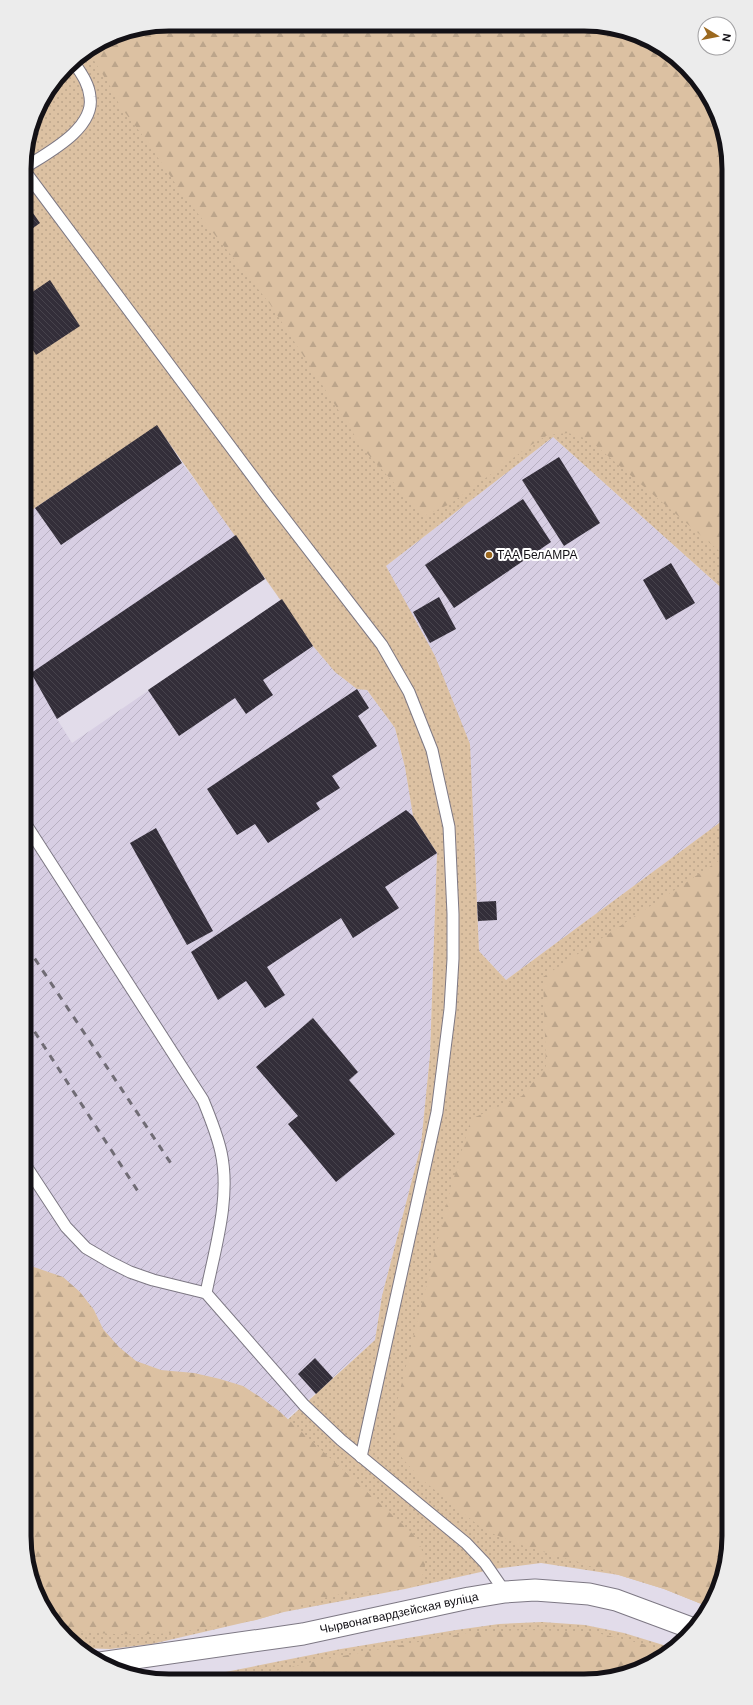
<svg xmlns="http://www.w3.org/2000/svg" width="753" height="1705" font-family="'DM Sans',sans-serif">
<style>
.industrial{fill:url(#industrial-furrows)}
.grass{fill:url(#grass-dots)}
.forest{fill:url(#forest-firs)}
.building{fill:url(#building-back-hatch)}
.lines{fill:none;stroke-linecap:round;stroke-linejoin:round}
.lane-casing{stroke:#7d7884;stroke-width:13}
.street-casing{stroke:#7d7884;stroke-width:23}
.lane{stroke:#fff;stroke-width:11}
.street{stroke:#fff;stroke-width:21}
.rail{stroke:#706c75;stroke-width:3;stroke-dasharray:7 7;stroke-linecap:butt}
.poi-dot{fill:#9c691f;stroke:#fff;stroke-width:1.5}
.labels{text-anchor:middle;stroke-width:4;stroke-linejoin:round;paint-order:stroke}
.poi-label{font-size:12px;fill:#131116;stroke:#fff;text-anchor:start}
.street-label{font-size:12px;fill:#131116;stroke:#fff}
.rim{fill:none;stroke:#131116;stroke-width:5}
</style>
<defs>
<pattern id="industrial-furrows" width="10" height="10" patternUnits="userSpaceOnUse"><rect width="10" height="10" fill="#d7cee3"/><path d="M-1 1l2-2M0 10L10 0M9 11l2-2" fill="none" stroke="#b8b0c2"/></pattern>
<pattern id="grass-dots" width="8" height="8" patternUnits="userSpaceOnUse"><rect width="8" height="8" fill="#dcc1a2"/><path d="M2 2h.1M6 6h.1" fill="none" stroke="#bca58b" stroke-width="1.8" stroke-linecap="round"/></pattern>
<pattern id="forest-firs" width="22" height="20" patternUnits="userSpaceOnUse"><rect width="22" height="20" fill="#dcc1a2"/><path d="M5 1l3.5 6h-7zM16 11l3.5 6h-7z" fill="#bca58b"/></pattern>
<pattern id="building-back-hatch" width="6" height="6" patternUnits="userSpaceOnUse"><rect width="6" height="6" fill="#332e39"/><path d="M-1 5l2 2M0 0l6 6M5-1l2 2" fill="none" stroke="#47434c"/></pattern>
</defs>
<rect width="100%" height="100%" fill="#e2dcea"/>
<g class="industrial">
<polygon points="157,425 182,463 236,535 265,579 57,719 72,743 282,599 313,646 335,672 357,689 367,690 395,728 405,767 413,816 437,853 430,1055 421,1145 382,1296 375,1340 56,1625 48,1616 29,1574 25,513"/>
<polygon points="553,437 726,592 726,818 506,980 479,951 477,902 386,566"/>
</g>
<g class="grass">
<polygon points="169,24 612,27 648,39 680,60 709,96 724,131 726,592 553,437 386,566 435,656 470,744 479,951 506,980 726,818 729,1546 718,1591 709,1607 664,1589 619,1575 541,1563 494,1569 405,1589 284,1612 255,1620 152,1644 110,1649 79,1648 73,1645 56,1625 228,1474 375,1340 382,1296 421,1145 430,1055 437,853 413,816 405,767 395,728 367,690 357,689 335,672 313,646 157,426 26,514 24,159 39,105 73,60 114,35"/>
<polygon points="542,1622 585,1625 624,1633 673,1648 665,1656 622,1676 195,1678 341,1649 456,1630 499,1624"/>
</g>
<g class="forest">
<polygon points="169,24 612,27 648,39 680,60 709,96 724,131 725,556 588,439 568,433 548,435 531,445 450,504 424,516 364,450 270,304 183,195 146,140 120,106 110,86 88,51 114,35"/>
<polygon points="726,856 729,1546 718,1591 709,1607 664,1589 518,1544 484,1530 420,1478 402,1458 395,1433 396,1406 450,1191 471,1119 522,1096 546,1066 543,977"/>
<path d="M28 1265 63 1277 80 1292 94 1310 103 1329 119 1347 136 1361 161 1370 194 1373 220 1379 243 1386 260 1397 279 1411 413 1534C423 1549 432 1567 417 1583 408 1593 353 1591 337 1595 309 1600 284 1613 256 1620 242 1623 228 1624 214 1626 199 1629 184 1632 169 1633 132 1636 96 1634 59 1629L48 1616 29 1574Z"/>
<polygon points="528,1630 593,1632 643,1644 669,1652 665,1656 622,1676 246,1678 321,1660 472,1632"/>
</g>
<g class="building">
<polygon points="28,206 40,223 25,234 24,209"/>
<polygon points="50,280 80,326 36,355 25,338 25,297"/>
<polygon points="157,425 182,463 61,545 35,508"/>
<polygon points="559,457 600,523 564,546 522,480"/>
<polygon points="523,499 551,542 454,608 425,565"/>
<polygon points="236,535 265,579 57,719 31,673"/>
<polygon points="671,563 695,603 666,620 643,580"/>
<polygon points="439,597 456,629 430,643 413,612"/>
<polygon points="282,599 313,646 263,680 273,695 246,714 235,698 179,736 148,690"/>
<polygon points="357,689 369,708 358,716 377,746 332,776 340,788 316,803 320,809 268,843 255,824 237,835 207,789"/>
<polygon points="406,810 413,816 437,853 385,887 399,908 353,938 341,918 267,967 285,995 265,1008 246,981 218,1000 191,952"/>
<polygon points="156,828 213,931 187,945 130,843"/>
<polygon points="496,901 497,920 478,921 477,902"/>
<polygon points="313,1018 358,1072 349,1080 395,1134 336,1182 288,1124 298,1116 256,1067"/>
<polygon points="315,1358 333,1378 316,1394 298,1374"/>
</g>
<g class="lines">
<g class="lane-casing">
<g id="lane">
<path d="M24 168C47 153 95 129 90 97 89 83 80 72 73 61"/>
<polyline points="24,170 268,497 382,645 409,692 432,750 449,827 453,914 453,959 450,1009 437,1112 361,1457"/>
<path d="M27 826 203 1100C210 1117 217 1134 221 1152 231 1198 215 1248 206 1293"/>
<polyline points="28,1169 66,1227 86,1248 110,1262 130,1272 153,1280 206,1293 304,1405 341,1440 466,1543 485,1563 505,1592"/>
</g>
</g>
<g class="street-casing">
<polyline id="street" points="100,1663 303,1634 469,1598 505,1592 535,1590 589,1594 616,1600 694,1629"/>
</g>
<use href="#lane" class="lane"/>
<use href="#street" class="street"/>
<g class="rail">
<polyline points="27,947 172,1165"/>
<polyline points="27,1020 141,1196"/>
</g>
</g>
<circle class="poi-dot" cx="489" cy="555" r="4"/>
<g class="labels">
<g class="poi-label">
<text x="497" y="559">ТАА БелАМРА</text>
</g>
<g class="street-label">
<text transform="translate(399 1613) rotate(-12)" y="4">Чырвонагвардзейская вуліца</text>
</g>
</g>
<path d="M0 0H753V1705H0ZM169 31H584A138 138 0 0 1 722 169V1536A138 138 0 0 1 584 1674H169A138 138 0 0 1 31 1536V169A138 138 0 0 1 169 31Z" fill="#ececec" fill-rule="evenodd"/>
<path class="rim" d="M169 31H584A138 138 0 0 1 722 169V1536A138 138 0 0 1 584 1674H169A138 138 0 0 1 31 1536V169A138 138 0 0 1 169 31Z"/>
<g transform="translate(717 36) rotate(100)"><circle r="19" fill="#ffffff" stroke="#a1a0a2"/>
<path d="M0-3L7 15L0 10L-7 15Z" fill="#9c691f"/>
<text y="-6" font-size="11" font-weight="bold" text-anchor="middle" fill="#131116">N</text>
</g>
</svg>
